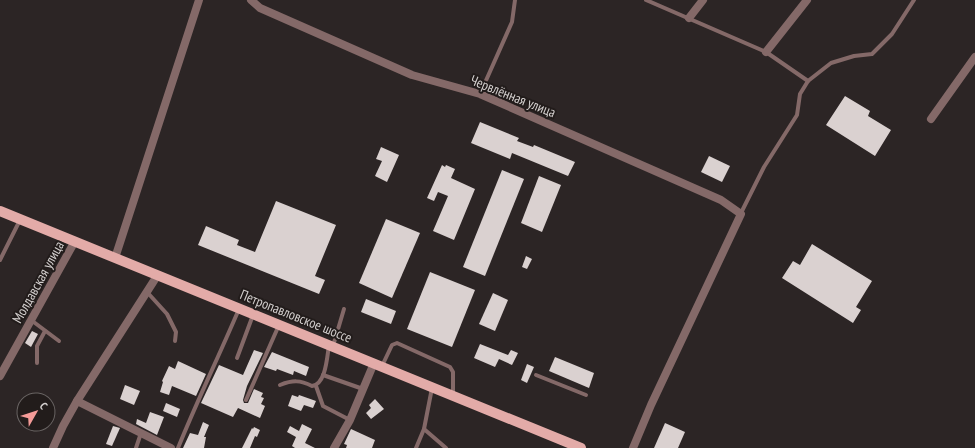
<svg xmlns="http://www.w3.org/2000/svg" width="975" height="448" font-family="'PT Sans Narrow',sans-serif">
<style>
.building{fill:#dad1d0}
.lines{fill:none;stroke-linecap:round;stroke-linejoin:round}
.service{stroke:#846968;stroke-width:4}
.minor{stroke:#846968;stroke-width:8}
.primary{stroke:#e3aba8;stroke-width:10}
.labels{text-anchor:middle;stroke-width:4;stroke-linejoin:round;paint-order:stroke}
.street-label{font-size:14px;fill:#d4d0cf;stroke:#221c1b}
</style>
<rect width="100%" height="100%" fill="#2c2525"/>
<g class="building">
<polygon points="845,96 870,111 868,116 891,130 875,156 826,125"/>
<polygon points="480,122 519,138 517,141 533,147 534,145 575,162 568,176 512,153 510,159 471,143"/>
<polygon points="381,147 399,155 387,182 375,176 382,161 376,159"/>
<polygon points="709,156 730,166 722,182 701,172"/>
<polygon points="442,165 445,167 446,165 455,169 451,178 475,189 454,240 433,231 448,196 438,192 434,201 427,198"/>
<polygon points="502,170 524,179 485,276 463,267"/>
<polygon points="539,176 561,185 542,232 521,223"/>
<polygon points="276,201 336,225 315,276 325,280 319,294 198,245 206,226 239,240 237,245 255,252"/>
<polygon points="386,219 420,233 392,298 359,283"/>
<polygon points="812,244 872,281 856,307 861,310 853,323 782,278 793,261 800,265"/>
<polygon points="526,256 532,259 527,269 522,267"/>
<polygon points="430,272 475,290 452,347 407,329"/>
<polygon points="493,293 508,300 495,331 479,324"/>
<polygon points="366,299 396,311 391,324 361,312"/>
<polygon points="32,331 38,334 31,347 25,343"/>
<polygon points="480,344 508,355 511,350 518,353 512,365 499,359 495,367 474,358"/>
<polygon points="254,350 263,353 247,386 243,400 244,403 248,403 254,389 263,393 261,397 264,398 261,404 265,406 260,418 238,408 233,417 201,403 219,365 243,375"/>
<polygon points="272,352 309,367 306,376 294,371 293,375 277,369 276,371 264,367"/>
<polygon points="555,357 594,373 589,388 549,371"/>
<polygon points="178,361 206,374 196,396 172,386 169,395 160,392 163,382 162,381 169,366 175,369"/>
<polygon points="527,364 534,367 527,383 521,380"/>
<polygon points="125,385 140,391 134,405 120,399"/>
<polygon points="292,395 298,397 299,395 316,401 313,408 304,405 301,411 288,406"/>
<polygon points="375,399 384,409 371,419 366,413 371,408 369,405"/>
<polygon points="166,403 180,409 177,417 163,411"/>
<polygon points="150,412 164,417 157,435 136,424 137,419 146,423"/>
<polygon points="203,422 209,425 204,437 206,437 204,448 183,448 190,433 198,435"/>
<polygon points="665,423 685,432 678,448 654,448"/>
<polygon points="302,424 312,429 305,443 315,448 295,448 292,446 296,437 287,432 290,426 299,431"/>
<polygon points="113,426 120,428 112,446 106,444"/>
<polygon points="254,427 260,430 257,437 255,436 250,448 242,448 252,428 253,429"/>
<polygon points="351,429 375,440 372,448 346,448 347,445 344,444"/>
</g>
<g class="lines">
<g class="service">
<polyline points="646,0 766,52 808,81"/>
<polyline points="480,94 512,22 515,0"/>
<polyline points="741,213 764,167 797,115 800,94 808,81 831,63 854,56 872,54 892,34 914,0"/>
<polyline points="0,260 20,220"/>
<polyline points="147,292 167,314 176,332 175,341"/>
<polyline points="31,320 59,341"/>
<polyline points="333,346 344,309"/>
<polyline points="237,358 253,315"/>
<polyline points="37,363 37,346 45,331"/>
<polyline points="382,366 392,345 397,343 450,367 453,372 453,395"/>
<polyline points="323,375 363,389"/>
<polyline points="536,375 586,395"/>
<path d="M280 385C293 380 300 380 312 386 326 384 327 357 329 345"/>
<polyline points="316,386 323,406 350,420"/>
<polyline points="246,400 279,325"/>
<polyline points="424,429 446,448"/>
<polyline points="136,448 141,433"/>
<path d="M178 448C197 401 219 356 239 309"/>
<polyline points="416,448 424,429 432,388"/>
</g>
<g class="minor">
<polyline points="251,0 260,8 412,75 480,94 721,200 741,214 651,405 633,448"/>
<polyline points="689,18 703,0"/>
<polyline points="766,52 807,0"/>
<polyline points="931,119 975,57"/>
<polyline points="115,258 199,0"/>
<polyline points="0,376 75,241"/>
<polyline points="77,401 171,448"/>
<polyline points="53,448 63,426 77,401 157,276"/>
<polyline points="334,448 350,420 374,363"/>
</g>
<polyline class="primary" points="0,211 581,448"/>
</g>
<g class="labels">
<g class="street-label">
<text transform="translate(513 96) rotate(22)" y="5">Червлённая улица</text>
<text transform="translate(38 282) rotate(-61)" y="5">Молдавская улица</text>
<text transform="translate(296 316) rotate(22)" y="5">Петропавловское шоссе</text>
</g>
</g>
<g transform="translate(36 412) rotate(51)"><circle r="19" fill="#221c1b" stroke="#696463"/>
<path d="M0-3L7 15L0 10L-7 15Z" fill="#f59b98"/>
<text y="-6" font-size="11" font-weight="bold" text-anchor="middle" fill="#d4d0cf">С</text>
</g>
</svg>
